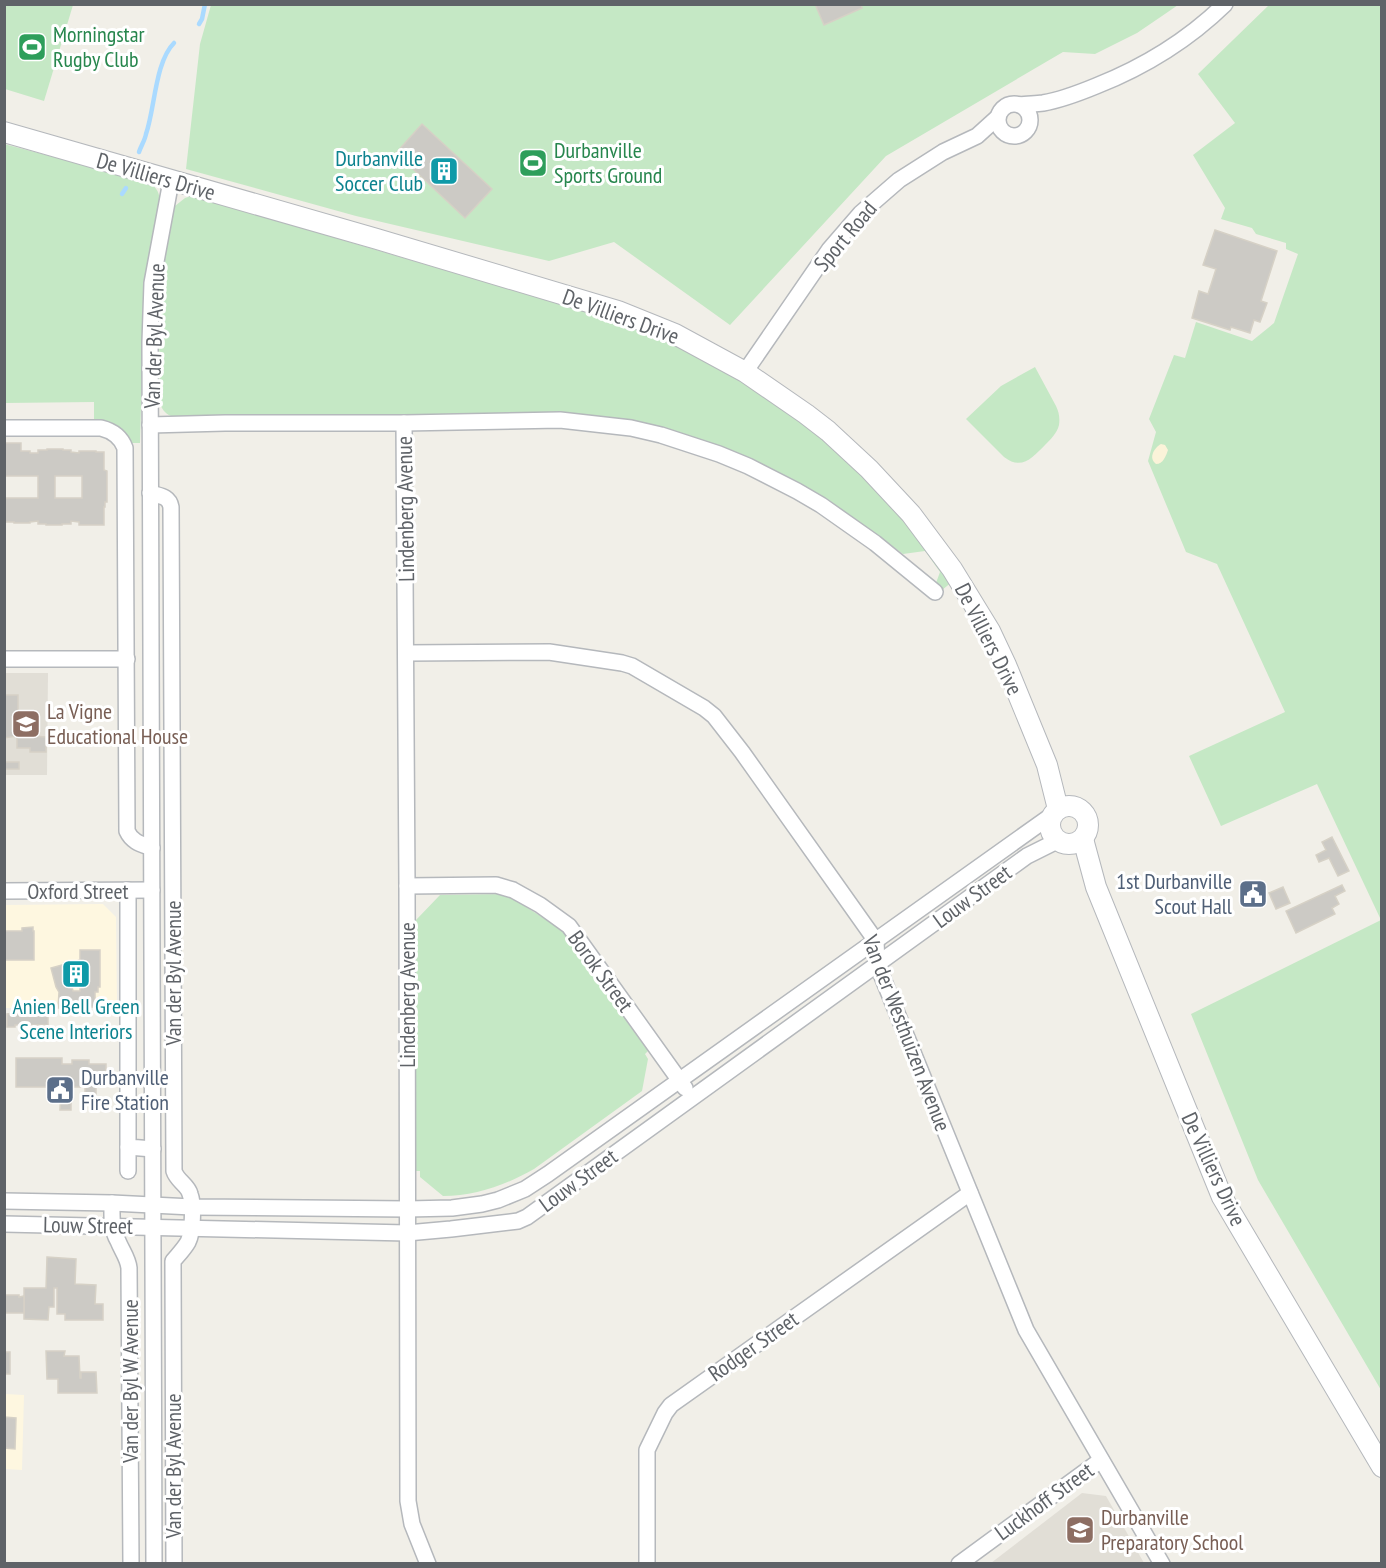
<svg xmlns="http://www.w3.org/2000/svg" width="1386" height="1568" font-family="'PT Sans Narrow',sans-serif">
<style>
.commercial{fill:#fef7e0}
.education{fill:#e1ded6}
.green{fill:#c5e8c5}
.sand{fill:#fbf3d9}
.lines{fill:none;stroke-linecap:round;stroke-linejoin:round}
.stream{stroke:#aadaff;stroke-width:4.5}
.building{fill:#cccac5;stroke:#d6d1c6;stroke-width:1.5;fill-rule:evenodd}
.minor-casing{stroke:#b5b8bc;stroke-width:18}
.tertiary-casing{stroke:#b5b8bc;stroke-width:22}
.minor{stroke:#fff;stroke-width:15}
.tertiary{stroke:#fff;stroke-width:20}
.labels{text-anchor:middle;stroke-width:6;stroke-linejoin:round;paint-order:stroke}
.leisure-label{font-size:22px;fill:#27864d;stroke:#fff;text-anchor:start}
.culture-label{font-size:22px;fill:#0d838f;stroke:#fff;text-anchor:end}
.street-label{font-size:22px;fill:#5f6368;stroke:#fff}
.education-label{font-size:22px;fill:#785e54;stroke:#fff;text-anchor:start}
.service-label{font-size:22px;fill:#4e5e75;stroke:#fff;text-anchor:end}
</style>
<rect width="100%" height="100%" fill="#f1efe8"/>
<g class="commercial">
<polygon points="103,904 116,917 117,1008 5,1008 4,905"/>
<polygon points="5,1394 24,1395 22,1470 5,1469"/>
</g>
<g class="education">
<polygon points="5,673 48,673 47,775 5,775"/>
<polygon points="1082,1493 1106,1496 1144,1563 991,1563"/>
</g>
<g class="green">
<polygon points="4,5 73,5 44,101 5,89"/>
<polygon points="211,5 1178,5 1162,16 1137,33 1095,54 1063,52 886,156 730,325 614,242 549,261 356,216 186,169 200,44"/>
<polygon points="1269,5 1381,5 1381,1390 1258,1180 1191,1014 1381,920 1317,784 1221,826 1189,756 1285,712 1217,564 1186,552 1148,461 1156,432 1149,419 1174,355 1185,358 1196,322 1252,341 1274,323 1298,254 1286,249 1286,243 1256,234 1252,228 1221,219 1225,208 1193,155 1235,123 1198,74"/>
<path d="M4 144 146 181C155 185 159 191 160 200L147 265 144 292 140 443H131C123 428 111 421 94 420V402L5 403Z"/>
<path d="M191 196 197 197 607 318 700 355 784 406 840 451 902 515 952 582 942 590 936 583 940 572 925 551 903 554C854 517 802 482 746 457 721 446 694 438 668 430L173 417C166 414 163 411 160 404L159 335 164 261 175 206 185 198Z"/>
<path d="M1035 367 1056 406C1059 412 1060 418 1059 425 1057 433 1051 439 1045 445 1033 457 1022 471 1004 457L966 419 1001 386Z"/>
<path d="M506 894 562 930 648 1051 645 1054 648 1059 642 1091 534 1169C506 1185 475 1196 443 1196L420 1177V1171H416V920L440 895Z"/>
</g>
<path class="sand" d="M1161 444 1165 445 1168 450C1166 456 1163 464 1156 464 1148 458 1154 448 1161 444Z"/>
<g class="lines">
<g class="stream">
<polyline points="199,24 202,19 205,4"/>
<path d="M139 152C141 146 145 140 146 134 155 108 155 62 174 43"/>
<polyline points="122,194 126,188"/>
</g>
</g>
<g class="building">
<polygon points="815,4 861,4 862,8 824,25"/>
<polygon points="422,124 492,189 465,218 396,153"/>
<polygon points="1215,230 1277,251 1261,301 1267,303 1260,322 1254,320 1250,333 1231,327 1230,330 1192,318 1199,291 1208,294 1216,269 1203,265"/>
<path d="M4 443H21V451H30V453H38V450H47V449H63V450H71V452L79 453V451H96V452H104V470L107 471V502H105V507H104V525H79V522L71 521V524H62V525H46V524H38V521L30 522V523H14V522H6L4 523V498H38V476H4ZM55 476H82V498H55Z"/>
<polygon points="4,695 18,695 18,725 31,725 31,736 46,737 46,752 30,752 30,748 17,748 17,736 4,738"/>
<rect x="4" y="762" width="15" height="7"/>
<polygon points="1332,837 1349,871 1338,876 1329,858 1319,862 1316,855 1326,850 1322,842"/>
<polygon points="1342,885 1345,891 1335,896 1339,904 1332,908 1335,914 1296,933 1286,911"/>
<polygon points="1283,887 1290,903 1276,909 1269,893"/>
<polygon points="33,927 33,931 34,931 34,960 4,960 4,931 22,931 22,928"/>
<path d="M80 950H100V987H98V992H95V1007H79L80 1002H71V1008H58L59 992 56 987 51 968 80 960ZM80 980V991H73L71 983Z"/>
<polygon points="15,1013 48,1014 48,1025 15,1025 15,1027 7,1027 7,1014"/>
<polygon points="16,1058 62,1058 62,1064 72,1064 72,1060 89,1060 89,1064 106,1064 106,1087 96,1087 96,1094 85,1094 85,1087 71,1087 71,1110 60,1110 61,1087 16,1087"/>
<polygon points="47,1257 76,1259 75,1284 96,1285 95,1304 103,1304 103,1320 65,1320 65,1314 57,1314 57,1288 54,1288 54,1307 49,1307 48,1320 24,1319 24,1288 46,1288"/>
<polygon points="4,1295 19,1295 19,1297 24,1296 24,1313 4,1313"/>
<polygon points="46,1351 65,1351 64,1356 79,1356 80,1378 81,1378 81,1372 96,1372 97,1393 58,1393 58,1379 47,1379"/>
<rect x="4" y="1352" width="6" height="22"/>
<polygon points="4,1417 16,1418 15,1449 4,1448"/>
</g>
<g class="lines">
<g class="minor-casing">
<g id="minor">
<circle cx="1014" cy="120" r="16"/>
<path d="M1020 105C1027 104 1035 104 1043 103 1061 100 1079 93 1096 86 1144 67 1188 40 1225 4"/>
<polyline points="745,372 829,250 861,213 899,180 943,152 977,136 998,117"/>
<polyline points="404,423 407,886 408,1501 412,1524 428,1564"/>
<polyline points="150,425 225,423 404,423 560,420 631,428 661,435 719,454 748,466 797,491 821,505 875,543 935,592"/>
<path d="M4 428H101C113 431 121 437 125 448L127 831C132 842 141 844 152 848"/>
<path d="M150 493C160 496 169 496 171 507L174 1171C177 1181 188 1185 190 1194 194 1205 193 1232 188 1242 184 1249 178 1255 173 1261V1265L174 1564"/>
<polyline points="406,653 549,652 622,663 632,666 704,708 714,716 742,752 876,941 877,964 1026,1330 1162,1564"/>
<polyline points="4,659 127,659"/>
<polyline points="407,886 496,885 513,890 540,905 569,926 685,1088"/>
<polyline points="128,890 128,1147 153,1149"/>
<polyline points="4,891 152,890"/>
<polyline points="128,1147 128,1171"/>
<polyline points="4,1201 112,1203 192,1207 407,1209 452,1208 482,1204 498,1200 525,1189 548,1174 1052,815"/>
<path d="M112 1203C112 1216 111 1229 118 1241 122 1251 128 1258 129 1268L131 1564"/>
<polyline points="4,1224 407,1233 451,1229 518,1221 527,1217 1027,856 1057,841"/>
<polyline points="154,1564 150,342 152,283 171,181"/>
<polyline points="647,1564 647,1450 665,1413 671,1405 970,1193"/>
<polyline points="959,1564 1101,1460"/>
</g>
</g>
<g class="tertiary-casing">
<g id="tertiary">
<polyline points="4,132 377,239 618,311 675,334 745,372 806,414 828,431 869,469 911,514 952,569 990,631 1006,665 1047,765 1058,809"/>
<circle cx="1069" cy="825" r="19"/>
<polyline points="1083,839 1096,887 1222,1197 1382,1467"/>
</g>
</g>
<use href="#minor" class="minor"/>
<use href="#tertiary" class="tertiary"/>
</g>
<defs>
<g id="stadium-square" transform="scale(1.5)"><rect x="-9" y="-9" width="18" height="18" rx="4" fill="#2e9e5b" stroke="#fff"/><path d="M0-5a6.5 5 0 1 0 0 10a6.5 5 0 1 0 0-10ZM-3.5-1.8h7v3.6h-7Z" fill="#fff"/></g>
<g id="building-square" transform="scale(1.5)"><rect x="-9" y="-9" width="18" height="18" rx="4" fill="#0f9aa8" stroke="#fff"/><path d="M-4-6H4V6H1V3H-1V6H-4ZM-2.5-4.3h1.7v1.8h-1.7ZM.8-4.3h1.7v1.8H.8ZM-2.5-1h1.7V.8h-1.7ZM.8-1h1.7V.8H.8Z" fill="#fff"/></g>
<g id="school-square" transform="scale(1.5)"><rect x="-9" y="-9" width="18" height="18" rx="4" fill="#8d6e63" stroke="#fff"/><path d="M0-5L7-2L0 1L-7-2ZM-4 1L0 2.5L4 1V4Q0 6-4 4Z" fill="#fff"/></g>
<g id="civic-square" transform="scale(1.5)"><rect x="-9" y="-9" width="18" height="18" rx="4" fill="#5c6f8a" stroke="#fff"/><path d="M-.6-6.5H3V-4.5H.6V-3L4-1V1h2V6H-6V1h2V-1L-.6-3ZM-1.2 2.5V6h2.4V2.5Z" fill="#fff"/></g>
</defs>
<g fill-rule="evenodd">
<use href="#stadium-square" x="32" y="47"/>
<use href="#stadium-square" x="533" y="163"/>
<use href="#building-square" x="444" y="171"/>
<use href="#school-square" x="26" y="724"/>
<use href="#civic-square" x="1253" y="894"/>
<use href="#building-square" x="76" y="974"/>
<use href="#civic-square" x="60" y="1090"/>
<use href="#school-square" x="1080" y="1530"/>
</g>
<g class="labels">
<g class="leisure-label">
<text x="53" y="42">Morningstar<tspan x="53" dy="25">Rugby Club</tspan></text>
<text x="554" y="158">Durbanville<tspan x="554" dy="25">Sports Ground</tspan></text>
</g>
<g class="culture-label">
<text x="423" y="166">Durbanville<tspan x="423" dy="25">Soccer Club</tspan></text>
<text x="76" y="1014" text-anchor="middle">Anien Bell Green<tspan x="76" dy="25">Scene Interiors</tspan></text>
</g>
<g class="street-label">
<text transform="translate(156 176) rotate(16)" y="8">De Villiers Drive</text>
<text transform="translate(845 236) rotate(-50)" y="8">Sport Road</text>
<text transform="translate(621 316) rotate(20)" y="8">De Villiers Drive</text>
<text transform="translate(154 336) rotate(-88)" y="8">Van der Byl Avenue</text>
<text transform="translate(405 509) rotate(-91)" y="8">Lindenberg Avenue</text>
<text transform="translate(989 639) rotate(63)" y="8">De Villiers Drive</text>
<text x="78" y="899">Oxford Street</text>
<text transform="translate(972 896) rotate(-36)" y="8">Louw Street</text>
<text transform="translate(601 971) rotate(54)" y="8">Borok Street</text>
<text transform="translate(173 973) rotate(-90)" y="8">Van der Byl Avenue</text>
<text transform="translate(407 995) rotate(-90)" y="8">Lindenberg Avenue</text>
<text transform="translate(907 1033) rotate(69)" y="8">Van der Westhuizen Avenue</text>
<text transform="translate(1214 1169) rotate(65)" y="8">De Villiers Drive</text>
<text transform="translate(578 1180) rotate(-36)" y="8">Louw Street</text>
<text transform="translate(88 1225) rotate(1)" y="8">Louw Street</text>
<text transform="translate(753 1346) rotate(-35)" y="8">Rodger Street</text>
<text transform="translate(130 1381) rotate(-90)" y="8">Van der Byl W Avenue</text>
<text transform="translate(173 1466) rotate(-90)" y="8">Van der Byl Avenue</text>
<text transform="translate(1044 1501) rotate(-36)" y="8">Luckhoff Street</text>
</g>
<g class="education-label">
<text x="47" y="719">La Vigne<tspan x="47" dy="25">Educational House</tspan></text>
<text x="1101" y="1525">Durbanville<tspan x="1101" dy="25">Preparatory School</tspan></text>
</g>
<g class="service-label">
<text x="1232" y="889">1st Durbanville<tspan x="1232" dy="25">Scout Hall</tspan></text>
<text x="81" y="1085" text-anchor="start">Durbanville<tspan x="81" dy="25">Fire Station</tspan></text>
</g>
</g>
<rect width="1386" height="1568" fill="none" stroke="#5f6368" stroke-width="12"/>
</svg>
